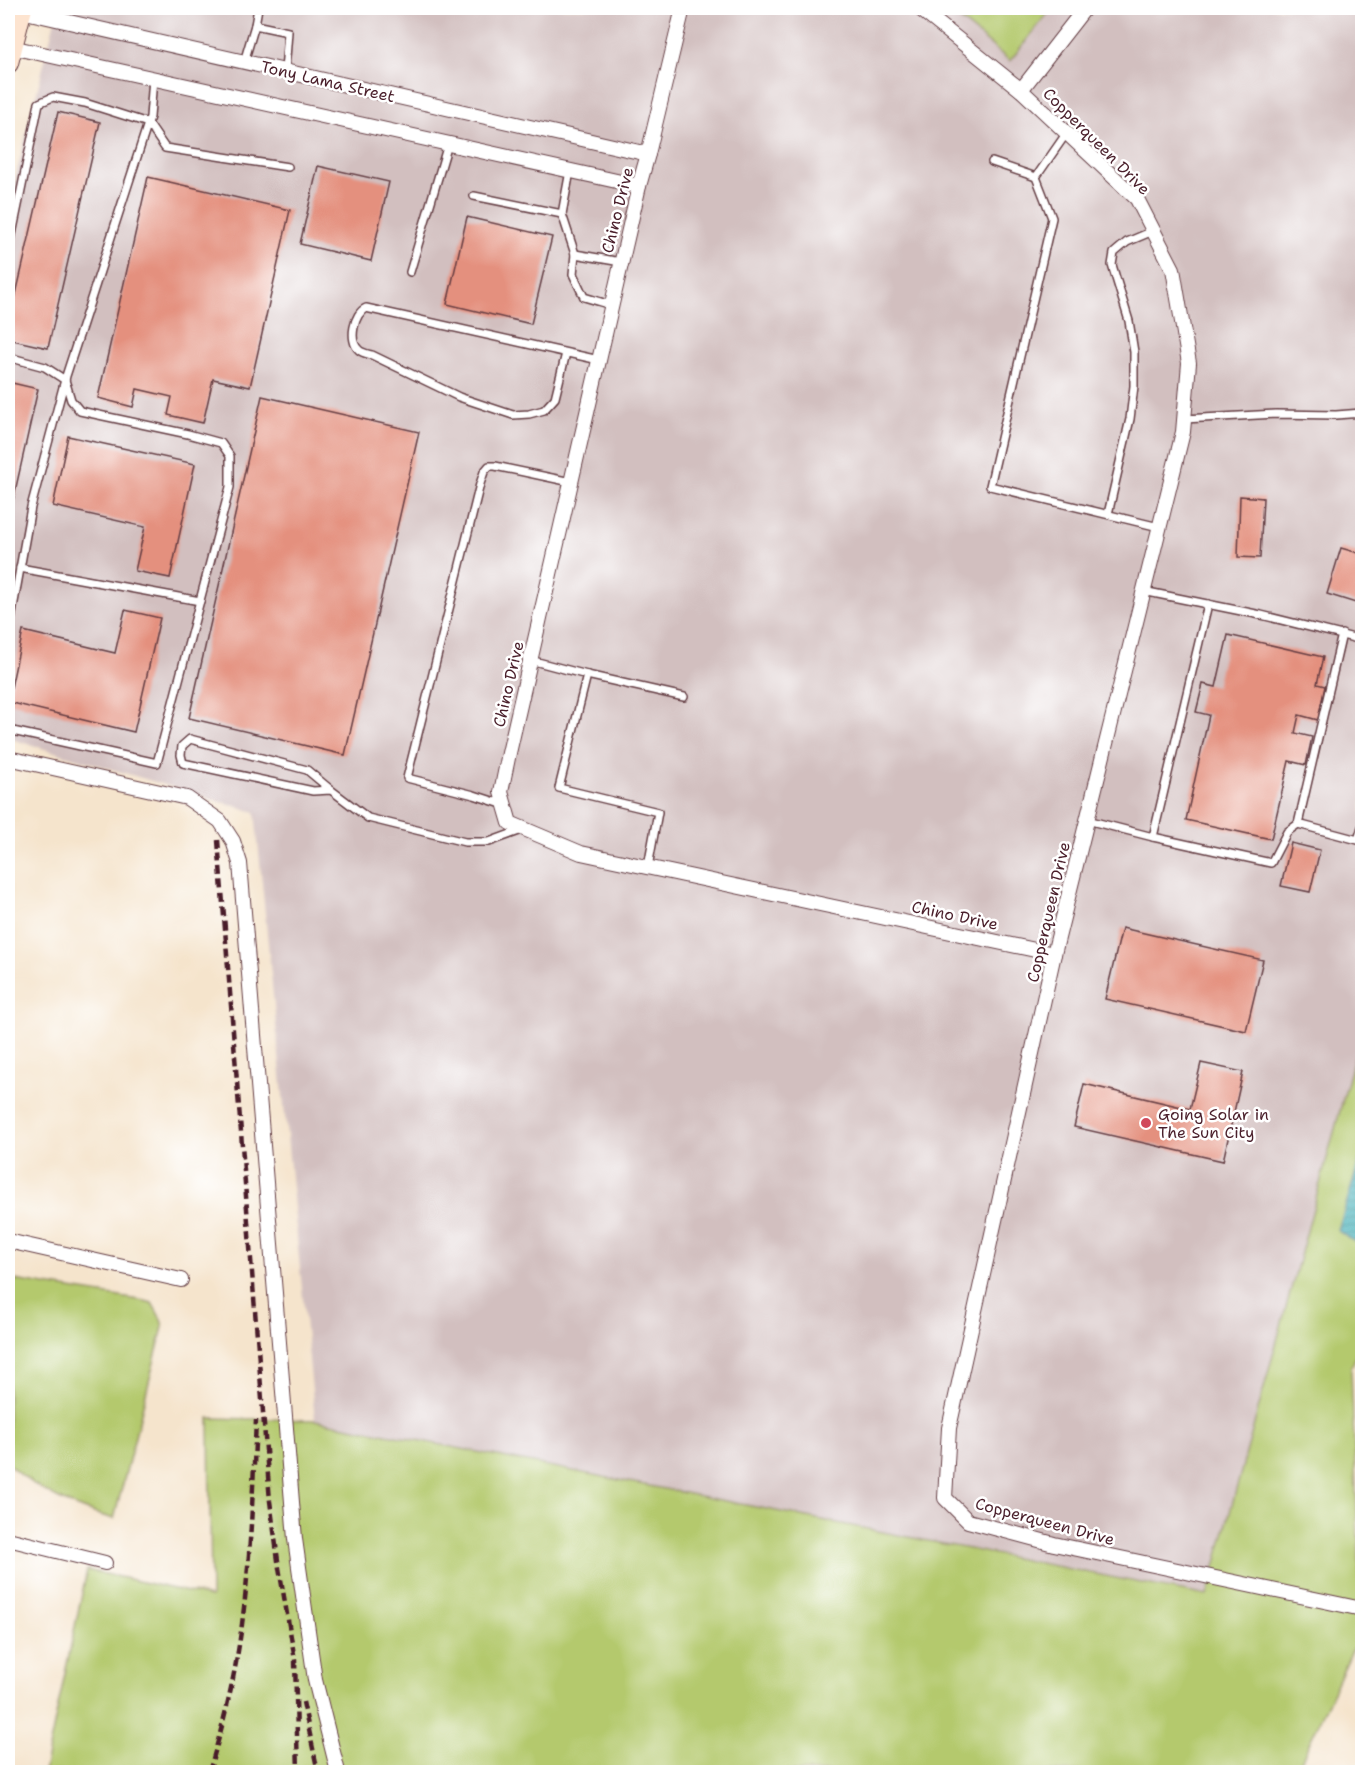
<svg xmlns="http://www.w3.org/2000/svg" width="1370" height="1780" font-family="'Shantell Sans',sans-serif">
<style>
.industrial{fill:#d2bfbf}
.green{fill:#b4c96d;stroke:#7f744c;stroke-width:1.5}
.water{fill:url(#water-rules);stroke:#426670;stroke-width:1.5}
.building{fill:#e4907e}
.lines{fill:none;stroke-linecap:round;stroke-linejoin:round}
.lane-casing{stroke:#643d43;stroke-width:10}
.street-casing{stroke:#643d43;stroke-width:16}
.secondary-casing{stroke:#643d43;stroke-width:22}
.lane{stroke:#fff;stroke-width:7}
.street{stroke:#fff;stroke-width:14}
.secondary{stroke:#fde4d0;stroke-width:20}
.rail{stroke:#4a1f2b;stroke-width:4.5;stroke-dasharray:9 4.5;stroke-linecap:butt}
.poi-dot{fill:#d1495b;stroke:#fff;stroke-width:2}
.labels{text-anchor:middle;stroke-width:5;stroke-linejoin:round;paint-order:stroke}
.street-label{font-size:16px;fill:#4a1f2b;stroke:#fff}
.poi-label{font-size:16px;fill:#4a1f2b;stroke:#fff;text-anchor:start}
</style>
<defs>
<pattern id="water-rules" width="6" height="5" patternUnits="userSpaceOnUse" patternTransform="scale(1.5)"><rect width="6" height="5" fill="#3aacb5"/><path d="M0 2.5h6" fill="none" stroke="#338b93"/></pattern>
</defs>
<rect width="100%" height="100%" fill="#fff"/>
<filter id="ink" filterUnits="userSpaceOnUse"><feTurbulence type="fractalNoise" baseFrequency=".0167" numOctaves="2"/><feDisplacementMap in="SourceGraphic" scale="12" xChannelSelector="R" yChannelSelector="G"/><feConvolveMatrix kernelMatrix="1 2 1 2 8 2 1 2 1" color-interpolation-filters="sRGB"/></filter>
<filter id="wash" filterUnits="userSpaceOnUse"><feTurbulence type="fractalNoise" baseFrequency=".008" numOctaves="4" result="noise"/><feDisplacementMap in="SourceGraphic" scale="24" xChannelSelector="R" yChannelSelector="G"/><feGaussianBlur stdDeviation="1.35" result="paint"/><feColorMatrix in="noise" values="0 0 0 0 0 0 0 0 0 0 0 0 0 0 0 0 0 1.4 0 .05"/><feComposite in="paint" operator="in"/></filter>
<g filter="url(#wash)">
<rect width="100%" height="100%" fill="#f5e4cc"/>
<polygon class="industrial" points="58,8 946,8 1010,61 1052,8 1362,8 1362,1030 1207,1597 315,1420 255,812 8,738 8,207"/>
<g class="green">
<polygon points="946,8 1052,8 1010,61"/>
<polygon points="1362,1030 1362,1339 1351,1369 1362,1629 1296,1772 44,1772 87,1570 211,1597 209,1418 315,1420 1207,1596"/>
<path d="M8 1279 145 1301 152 1303 161 1319 163 1327 114 1519C70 1507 43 1494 8 1464Z"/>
</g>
<polygon class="water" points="1362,1152 1362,1243 1361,1246 1338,1231"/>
<g id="blocks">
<g class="building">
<polygon points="58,112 100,122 48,348 8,339 8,329"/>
<polygon points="318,166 389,182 371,261 300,244"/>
<polygon points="148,177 290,210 250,387 213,379 203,423 168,415 172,397 137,389 133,407 98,398"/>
<polygon points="467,217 552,237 531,324 447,304"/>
<polygon points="8,382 38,389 8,523"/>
<polygon points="262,396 419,432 345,755 189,718"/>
<polygon points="68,436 195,464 170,578 135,571 145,527 53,506"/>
<polygon points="1240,496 1263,498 1260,558 1238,557"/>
<polygon points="1341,548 1362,554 1362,605 1327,594"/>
<polygon points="125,610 160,618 134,732 8,702 23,631 115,653"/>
<polygon points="1228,635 1323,657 1317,684 1325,686 1318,720 1299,715 1295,733 1312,737 1306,765 1289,761 1271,839 1186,820 1209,715 1196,712 1203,684 1216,687"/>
<polygon points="1291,843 1320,850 1310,892 1281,886"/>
<polygon points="1122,928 1263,960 1246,1031 1105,999"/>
<polygon points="1201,1063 1243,1072 1223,1161 1074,1127 1084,1084 1190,1109"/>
</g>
</g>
</g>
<g filter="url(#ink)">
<use href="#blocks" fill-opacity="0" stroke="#643d43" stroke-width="1.5"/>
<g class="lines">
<g class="lane-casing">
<g id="lane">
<polyline points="255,25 258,8"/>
<polyline points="244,62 255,25 288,32 285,71"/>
<polyline points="992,162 1036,177 1066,134"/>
<polyline points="570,171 562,214 575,254 573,274 584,297 611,305"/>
<polyline points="1036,177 1052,218 990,486 1159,527"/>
<polyline points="474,196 562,214"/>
<polyline points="8,254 39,103 53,97 85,103 148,123 165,148 288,167"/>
<polyline points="575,254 621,262"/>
<polyline points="410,272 448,144"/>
<path d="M566 353 555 398 544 410 529 414 513 415 459 397 372 355C368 354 362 353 359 350 348 341 354 313 366 308L599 360"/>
<polyline points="8,357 45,367 65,380 71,400 80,411 188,434 221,443 230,456 230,487 157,763 8,730"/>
<polyline points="1184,419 1276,414 1336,415 1362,413"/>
<polyline points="1108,514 1130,419 1134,386 1134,352 1129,321 1112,265 1114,253 1127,242 1153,231"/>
<polyline points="20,568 200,601"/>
<polyline points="1143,591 1261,615 1362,640"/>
<polyline points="1342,634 1298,824 1358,840 1362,827"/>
<polyline points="8,636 31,507 66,376 150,117 153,78"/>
<polyline points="530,660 587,675 559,788 658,812 648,867"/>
<polyline points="587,675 684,697"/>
<polyline points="331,790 313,791 183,763 181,755 182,746 190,739 307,770 331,790 368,818 465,842 489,842 522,830"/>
<polyline points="505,805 474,795 407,778 480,484 484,472 489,466 495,466 571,482"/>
<polyline points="1087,820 1153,837 1271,863 1287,832 1298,824"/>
<polyline points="1153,837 1208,604"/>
</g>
</g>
<g class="street-casing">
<g id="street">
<polyline points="683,8 648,154 639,186 509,753 501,792 510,823 581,853 1054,954"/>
<polyline points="919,8 1021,90 1137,199 1173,269 1189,363 1183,432 1054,954 949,1428 945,1498 968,1521 1054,1544 1362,1609"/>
<polyline points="21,11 648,154"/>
<polyline points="11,47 639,186"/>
<polyline points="1021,90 1085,8"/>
<polyline points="8,758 187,798 220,821 233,841 240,863 295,1539 315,1680 338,1772"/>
<polyline points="8,1241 181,1280"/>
<polyline points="8,1539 105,1563"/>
</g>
</g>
<g class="secondary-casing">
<polyline id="secondary" points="8,63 22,8"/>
</g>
<use href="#lane" class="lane"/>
<use href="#street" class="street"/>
<use href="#secondary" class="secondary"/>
<g class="rail">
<polyline points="218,840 270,1501 279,1568 295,1660 298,1772"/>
<polyline points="303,1702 318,1772"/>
<path d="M209 1772C224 1723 237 1668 243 1616 251 1551 253 1485 256 1420"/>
</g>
</g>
</g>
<circle class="poi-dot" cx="1146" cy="1123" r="6"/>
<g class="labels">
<g class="street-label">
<text transform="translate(328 81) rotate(13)" y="6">Tony Lama Street</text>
<text transform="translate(1097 141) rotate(45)" y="6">Copperqueen Drive</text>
<text transform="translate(617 210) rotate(-76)" y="6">Chino Drive</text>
<text transform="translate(508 684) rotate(-77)" y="6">Chino Drive</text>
<text transform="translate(1048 912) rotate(-77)" y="6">Copperqueen Drive</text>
<text transform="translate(955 915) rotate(12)" y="6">Chino Drive</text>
<text transform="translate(1045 1521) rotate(15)" y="6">Copperqueen Drive</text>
</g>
<g class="poi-label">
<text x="1158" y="1120">Going Solar in<tspan x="1158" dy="18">The Sun City</tspan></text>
</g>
</g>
<rect width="1370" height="1780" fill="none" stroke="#fff" stroke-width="30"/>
</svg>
